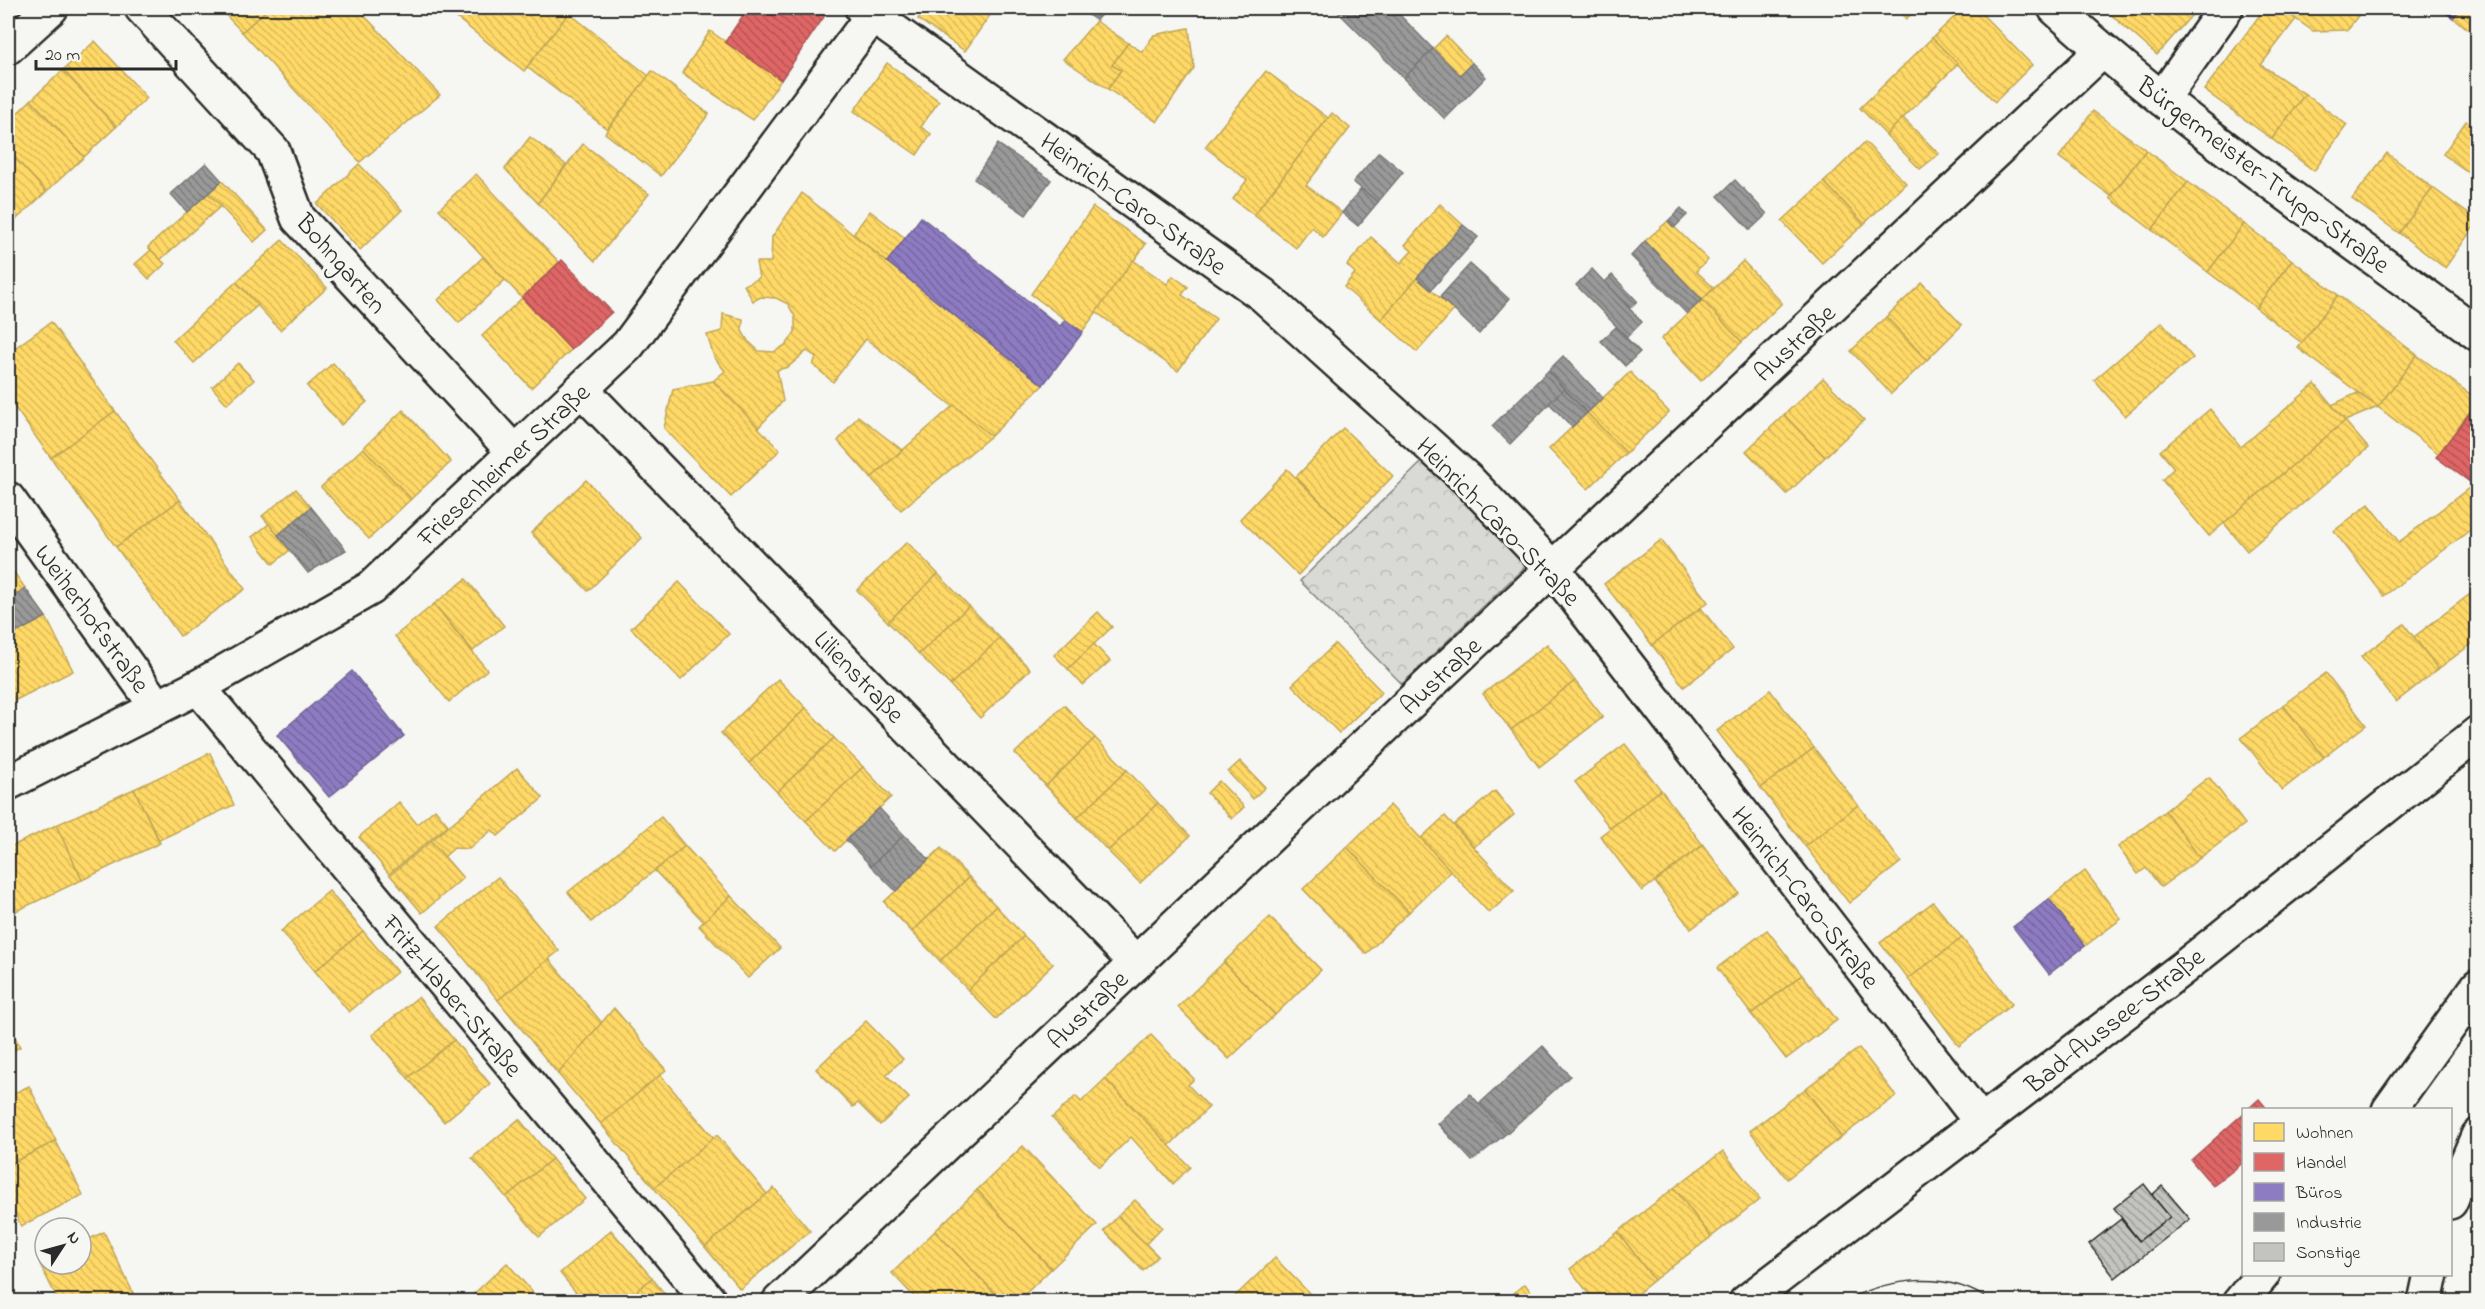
<svg xmlns="http://www.w3.org/2000/svg" width="2485" height="1309" font-family="'Indie Flower',sans-serif">
<style>
.forest{fill:url(#forest-crowns);stroke:#828280;stroke-width:1.5}
.homes{fill:url(#homes-back-hatch);stroke:#bfa554;stroke-width:1.5}
.shops{fill:url(#shops-back-hatch);stroke:#aa5454;stroke-width:1.5}
.offices{fill:url(#offices-back-hatch);stroke:#706495;stroke-width:1.5}
.industry{fill:url(#industry-back-hatch);stroke:#787878;stroke-width:1.5}
.building{fill:url(#building-back-hatch);stroke:#2b2b2b;stroke-width:1.5}
.lines{fill:none;stroke-linecap:round;stroke-linejoin:round}
.street-casing{stroke:#2b2b2b;stroke-width:38}
.highway-casing{stroke:#2b2b2b;stroke-width:38}
.street{stroke:#f6f6f2;stroke-width:33}
.highway{stroke:#f6f6f2;stroke-width:33}
.tram{stroke:#2b2b2b;stroke-width:1.5}
.labels{text-anchor:middle;stroke-width:6;stroke-linejoin:round;paint-order:stroke}
.street-label{font-size:26px;fill:#2b2b2b;stroke:#f6f6f2}
</style>
<defs>
<pattern id="forest-crowns" width="20" height="18" patternUnits="userSpaceOnUse" patternTransform="scale(1.5)"><rect width="20" height="18" fill="#d9d9d5"/><path d="M2 6a3 3 0 1 1 6 0M12 15a3 3 0 1 1 6 0" fill="none" stroke="#babab7"/></pattern>
<pattern id="homes-back-hatch" width="6" height="6" patternUnits="userSpaceOnUse" patternTransform="scale(1.5)"><rect width="6" height="6" fill="#ffd966"/><path d="M-1 5l2 2M0 0l6 6M5-1l2 2" fill="none" stroke="#dbba59"/></pattern>
<pattern id="shops-back-hatch" width="6" height="6" patternUnits="userSpaceOnUse" patternTransform="scale(1.5)"><rect width="6" height="6" fill="#e06666"/><path d="M-1 5l2 2M0 0l6 6M5-1l2 2" fill="none" stroke="#b65454"/></pattern>
<pattern id="offices-back-hatch" width="6" height="6" patternUnits="userSpaceOnUse" patternTransform="scale(1.5)"><rect width="6" height="6" fill="#8e7cc3"/><path d="M-1 5l2 2M0 0l6 6M5-1l2 2" fill="none" stroke="#74669f"/></pattern>
<pattern id="industry-back-hatch" width="6" height="6" patternUnits="userSpaceOnUse" patternTransform="scale(1.5)"><rect width="6" height="6" fill="#999"/><path d="M-1 5l2 2M0 0l6 6M5-1l2 2" fill="none" stroke="#7d7d7d"/></pattern>
<pattern id="building-back-hatch" width="6" height="6" patternUnits="userSpaceOnUse" patternTransform="scale(1.5)"><rect width="6" height="6" fill="#c3c3c0"/><path d="M-1 5l2 2M0 0l6 6M5-1l2 2" fill="none" stroke="#9f9f9c"/></pattern>
</defs>
<rect width="100%" height="100%" fill="#f6f6f2"/>
<filter id="ink" filterUnits="userSpaceOnUse"><feTurbulence type="fractalNoise" baseFrequency=".0167" numOctaves="2"/><feDisplacementMap in="SourceGraphic" scale="12" xChannelSelector="R" yChannelSelector="G"/><feConvolveMatrix kernelMatrix="1 2 1 2 8 2 1 2 1" color-interpolation-filters="sRGB"/></filter>
<g filter="url(#ink)">
<polygon class="forest" points="1424,460 1529,563 1402,684 1300,581"/>
<g class="homes">
<polygon points="219,8 269,8 242,32"/>
<polygon points="269,8 311,8 314,11 318,8 357,8 440,95 360,162 242,32"/>
<polygon points="444,8 562,8 569,13 524,71"/>
<polygon points="926,8 995,8 965,51 918,19"/>
<polygon points="1896,8 1918,8 1906,19"/>
<polygon points="1964,8 1976,8 2032,65 1995,102 1932,38"/>
<polygon points="2109,8 2198,8 2157,55 2107,11"/>
<polygon points="2265,8 2280,8 2296,19 2261,65 2305,94 2272,139 2204,90"/>
<polygon points="2280,8 2364,8 2347,30 2313,31"/>
<polygon points="2461,8 2478,8 2478,36 2453,18"/>
<polygon points="569,13 649,76 607,129 527,67"/>
<polygon points="1096,21 1128,43 1112,65 1121,70 1108,89 1063,59"/>
<polygon points="1189,28 1194,68 1157,122 1108,89 1121,70 1112,65 1128,43 1142,52 1154,35"/>
<polygon points="710,31 781,80 753,120 682,73"/>
<polygon points="1446,36 1472,63 1460,75 1433,49"/>
<polygon points="1932,38 1958,64 1886,135 1860,108"/>
<polygon points="95,41 147,98 116,127 63,70"/>
<polygon points="887,63 939,101 921,127 931,134 917,155 854,111"/>
<polygon points="63,70 116,127 84,157 31,100"/>
<polygon points="652,71 709,114 661,176 605,133"/>
<polygon points="1266,71 1328,118 1254,215 1233,199 1247,180 1205,147"/>
<polygon points="2305,94 2347,125 2314,171 2272,139"/>
<polygon points="31,100 84,157 46,192 8,150 8,122"/>
<polygon points="2093,111 2146,150 2111,196 2059,157"/>
<polygon points="1332,113 1350,128 1306,185 1342,213 1323,237 1312,227 1296,248 1254,215"/>
<polygon points="1903,118 1939,154 1920,169 1886,135"/>
<polygon points="2466,121 2478,130 2478,179 2443,154"/>
<polygon points="530,137 566,165 538,203 505,169"/>
<polygon points="1865,142 1906,183 1864,224 1824,182"/>
<polygon points="583,144 649,194 595,261 538,203"/>
<polygon points="8,150 46,192 8,227"/>
<polygon points="2146,150 2188,182 2152,230 2110,198"/>
<polygon points="2387,153 2433,188 2399,233 2352,199"/>
<polygon points="359,164 402,210 360,250 317,204"/>
<polygon points="476,174 559,262 522,298 439,209"/>
<polygon points="222,181 267,230 254,242 208,193"/>
<polygon points="1824,182 1864,224 1822,263 1782,221"/>
<polygon points="2188,182 2244,224 2208,272 2152,230"/>
<polygon points="2433,188 2478,221 2445,268 2399,233"/>
<polygon points="208,193 221,206 160,260 148,247"/>
<polygon points="802,193 887,262 1043,385 991,436 866,339 833,382 813,365 816,357 807,351 788,367 777,370 783,401 758,428 713,381 725,371 714,357 707,335 722,331 723,314 743,319 742,331 748,341 759,351 774,352 787,344 795,332 795,317 788,304 776,298 761,297 753,301 744,285 759,278 756,262 771,262 772,237"/>
<polygon points="1440,204 1463,225 1381,320 1344,287 1355,273 1347,265 1371,237 1401,263 1412,251 1405,245"/>
<polygon points="1093,207 1146,244 1082,332 1031,294"/>
<polygon points="870,211 905,238 887,262 853,234"/>
<polygon points="1668,221 1708,260 1696,271 1714,288 1702,300 1645,241"/>
<polygon points="2244,224 2292,260 2256,308 2208,272"/>
<polygon points="282,240 327,288 280,330 236,282"/>
<polygon points="151,250 165,264 149,279 135,264"/>
<polygon points="483,257 505,280 459,323 438,300"/>
<polygon points="1133,260 1167,284 1173,276 1188,287 1182,295 1216,319 1178,371 1096,312"/>
<polygon points="2292,260 2338,295 2302,343 2256,308"/>
<polygon points="1743,261 1782,303 1742,342 1702,300"/>
<polygon points="1417,278 1454,310 1417,352 1381,320"/>
<polygon points="236,282 258,305 194,363 173,340"/>
<polygon points="1922,283 1962,325 1927,360 1886,317"/>
<polygon points="2338,295 2417,355 2378,407 2298,348"/>
<polygon points="522,298 571,350 531,388 482,336"/>
<polygon points="1702,300 1742,342 1701,381 1661,339"/>
<polygon points="1886,317 1927,360 1891,394 1851,351"/>
<polygon points="51,322 115,411 51,458 8,398 8,353"/>
<polygon points="2162,322 2193,358 2125,416 2094,380"/>
<polygon points="2417,355 2478,400 2439,454 2378,407"/>
<polygon points="238,363 254,380 227,404 212,387"/>
<polygon points="333,363 367,402 341,425 307,386"/>
<polygon points="1630,372 1669,412 1626,453 1587,413"/>
<polygon points="1823,378 1864,420 1825,457 1784,415"/>
<polygon points="713,381 780,450 731,497 664,428 673,389"/>
<polygon points="2315,384 2345,421 2209,536 2162,480 2174,468 2160,451 2210,409 2241,447"/>
<polygon points="2357,393 2378,407 2345,421 2332,405"/>
<polygon points="954,405 991,436 901,510 871,478"/>
<polygon points="403,410 451,462 411,499 363,448"/>
<polygon points="115,411 180,500 116,547 51,458"/>
<polygon points="1587,413 1626,453 1588,489 1549,449"/>
<polygon points="1784,415 1825,457 1787,494 1746,451"/>
<polygon points="858,416 902,450 871,478 838,441"/>
<polygon points="2345,421 2368,448 2247,551 2224,523"/>
<polygon points="1343,428 1393,476 1345,526 1296,477"/>
<polygon points="363,448 411,499 369,539 321,487"/>
<polygon points="1287,469 1345,526 1298,575 1240,519"/>
<polygon points="586,480 642,538 588,591 531,533"/>
<polygon points="2473,485 2478,488 2478,524 2384,596 2334,531 2369,504 2399,542"/>
<polygon points="296,489 311,507 278,535 262,516"/>
<polygon points="180,500 245,589 180,636 116,547"/>
<polygon points="269,524 290,550 273,564 252,537"/>
<polygon points="1661,540 1708,602 1652,645 1604,584"/>
<polygon points="907,542 938,574 888,622 857,590"/>
<polygon points="8,564 25,588 8,600"/>
<polygon points="938,574 969,606 919,654 888,622"/>
<polygon points="466,579 504,626 473,651 434,604"/>
<polygon points="679,582 729,634 681,680 631,628"/>
<polygon points="2478,588 2478,639 2438,669 2414,637"/>
<polygon points="434,604 487,670 449,702 395,636"/>
<polygon points="969,606 1000,638 950,685 919,654"/>
<polygon points="1701,608 1733,649 1684,687 1652,645"/>
<polygon points="1098,612 1112,627 1068,669 1054,655"/>
<polygon points="46,617 73,671 10,703 8,637"/>
<polygon points="2404,624 2438,669 2396,702 2361,657"/>
<polygon points="1000,638 1030,669 980,718 950,685"/>
<polygon points="1094,644 1110,661 1083,685 1068,669"/>
<polygon points="1335,644 1382,692 1339,733 1292,685"/>
<polygon points="1547,644 1575,681 1511,730 1483,694"/>
<polygon points="2326,673 2366,725 2324,757 2283,705"/>
<polygon points="778,679 806,708 749,763 721,733"/>
<polygon points="1575,681 1603,717 1539,767 1511,730"/>
<polygon points="1770,690 1814,748 1761,788 1717,731"/>
<polygon points="1064,705 1095,738 1046,786 1015,753"/>
<polygon points="2283,705 2324,757 2282,790 2241,738"/>
<polygon points="806,708 834,738 777,792 749,763"/>
<polygon points="834,738 863,767 806,821 777,792"/>
<polygon points="1095,738 1127,770 1077,818 1046,786"/>
<polygon points="1625,744 1661,790 1610,828 1575,782"/>
<polygon points="1814,748 1858,805 1805,846 1761,788"/>
<polygon points="210,753 234,805 159,840 134,789"/>
<polygon points="1240,761 1265,787 1253,799 1228,772"/>
<polygon points="863,767 891,797 835,851 806,821"/>
<polygon points="517,768 543,798 498,836 492,830 469,849 454,848 444,857 431,841"/>
<polygon points="1127,770 1158,803 1108,851 1077,818"/>
<polygon points="2209,777 2245,824 2200,858 2165,811"/>
<polygon points="1219,781 1244,807 1232,819 1207,793"/>
<polygon points="134,789 160,843 82,880 56,825"/>
<polygon points="1661,790 1703,845 1642,891 1600,836"/>
<polygon points="1495,791 1514,815 1474,847 1454,825"/>
<polygon points="399,802 417,824 435,809 448,825 389,874 359,837"/>
<polygon points="1158,803 1190,836 1140,883 1108,851"/>
<polygon points="1390,805 1451,871 1409,912 1347,847"/>
<polygon points="1858,805 1901,862 1849,903 1805,846"/>
<polygon points="2165,811 2200,858 2161,887 2146,868 2138,874 2118,847"/>
<polygon points="1445,816 1514,891 1489,913 1421,838"/>
<polygon points="661,817 685,846 591,922 568,892"/>
<polygon points="56,825 82,880 14,912 8,899 8,848"/>
<polygon points="431,841 463,878 422,913 390,875"/>
<polygon points="1703,845 1739,893 1691,929 1655,882"/>
<polygon points="685,846 731,896 704,922 655,871"/>
<polygon points="1347,847 1409,912 1366,954 1303,889"/>
<polygon points="941,848 969,877 912,932 884,902"/>
<polygon points="2085,871 2121,919 2085,946 2049,899"/>
<polygon points="498,877 559,951 498,1000 438,926"/>
<polygon points="969,877 996,906 940,961 912,932"/>
<polygon points="329,891 363,931 315,971 281,931"/>
<polygon points="731,896 780,948 748,978 699,926"/>
<polygon points="1933,902 1962,938 1908,979 1880,943"/>
<polygon points="996,906 1024,936 968,990 940,961"/>
<polygon points="1270,917 1321,970 1275,1015 1224,962"/>
<polygon points="1767,930 1802,975 1751,1014 1717,968"/>
<polygon points="363,931 397,972 349,1012 315,971"/>
<polygon points="1024,936 1053,964 996,1019 968,990"/>
<polygon points="1962,938 2012,1004 1959,1046 1908,979"/>
<polygon points="549,959 602,1023 558,1074 498,1000"/>
<polygon points="1224,962 1275,1015 1229,1059 1178,1007"/>
<polygon points="1802,975 1837,1020 1786,1059 1751,1014"/>
<polygon points="418,997 454,1040 408,1078 372,1035"/>
<polygon points="614,1008 666,1070 601,1124 558,1074"/>
<polygon points="866,1021 903,1059 886,1075 909,1098 880,1125 858,1103 853,1107 816,1069"/>
<polygon points="8,1023 20,1047 8,1053"/>
<polygon points="1151,1035 1194,1079 1188,1085 1209,1107 1169,1146 1105,1079"/>
<polygon points="454,1040 490,1084 444,1122 408,1078"/>
<polygon points="1859,1048 1896,1096 1841,1137 1805,1089"/>
<polygon points="660,1075 714,1138 654,1188 601,1124"/>
<polygon points="1105,1079 1190,1167 1173,1184 1131,1137 1100,1167 1052,1118 1076,1096 1081,1102"/>
<polygon points="29,1086 56,1141 8,1165 8,1096"/>
<polygon points="1805,1089 1841,1137 1787,1179 1750,1131"/>
<polygon points="519,1119 552,1159 506,1197 472,1158"/>
<polygon points="717,1135 767,1194 705,1247 654,1188"/>
<polygon points="56,1141 83,1195 21,1226 8,1199 8,1165"/>
<polygon points="1023,1146 1097,1225 1051,1269 977,1190"/>
<polygon points="1723,1151 1760,1199 1711,1237 1674,1188"/>
<polygon points="552,1159 585,1199 539,1237 506,1197"/>
<polygon points="774,1188 810,1231 740,1289 705,1247"/>
<polygon points="1674,1188 1711,1237 1654,1280 1618,1232"/>
<polygon points="977,1190 1051,1269 1017,1302 1002,1302 935,1231"/>
<polygon points="1135,1200 1162,1227 1145,1245 1118,1216"/>
<polygon points="1118,1216 1158,1256 1143,1271 1104,1231"/>
<polygon points="611,1230 652,1278 624,1302 584,1302 560,1273"/>
<polygon points="935,1231 996,1295 990,1302 962,1302 955,1294 948,1302 919,1302 892,1273"/>
<polygon points="104,1232 134,1295 121,1302 59,1302 40,1264 45,1261 45,1264 81,1264 81,1243"/>
<polygon points="1618,1232 1654,1280 1627,1302 1595,1302 1570,1269"/>
<polygon points="1275,1258 1310,1294 1302,1302 1229,1302"/>
<polygon points="507,1263 541,1302 465,1302"/>
<polygon points="652,1278 671,1302 624,1302"/>
<polygon points="1525,1284 1538,1302 1503,1302"/>
</g>
<g class="shops">
<polygon points="748,8 830,8 781,80 725,42"/>
<polygon points="562,260 612,312 571,350 522,298"/>
<polygon points="2478,402 2478,488 2436,457"/>
<polygon points="2259,1099 2268,1110 2247,1110"/>
<polygon points="2244,1113 2244,1162 2213,1186 2191,1160"/>
</g>
<g class="offices">
<polygon points="2439,8 2461,8 2453,18"/>
<polygon points="921,217 1060,326 1065,320 1083,332 1043,385 887,262"/>
<polygon points="352,671 404,736 329,797 277,735"/>
<polygon points="2049,899 2085,946 2049,974 2013,927"/>
</g>
<g class="industry">
<polygon points="1077,8 1107,8 1096,20"/>
<polygon points="1334,8 1393,8 1433,49 1404,78"/>
<polygon points="1433,49 1460,75 1472,63 1486,77 1445,119 1404,78"/>
<polygon points="998,144 1051,180 1026,215 974,179"/>
<polygon points="1379,152 1403,172 1378,202 1353,182"/>
<polygon points="206,163 222,181 187,212 171,194"/>
<polygon points="1735,180 1767,214 1750,230 1718,196"/>
<polygon points="1361,189 1378,202 1358,226 1342,213"/>
<polygon points="1681,208 1687,215 1674,228 1668,221"/>
<polygon points="1463,225 1478,237 1431,290 1417,278"/>
<polygon points="1645,241 1702,300 1687,314 1631,256"/>
<polygon points="1470,264 1509,299 1479,334 1440,297"/>
<polygon points="1592,269 1642,322 1627,337 1576,285"/>
<polygon points="1612,275 1637,301 1630,308 1605,282"/>
<polygon points="1616,327 1640,352 1625,366 1601,341"/>
<polygon points="1563,356 1603,398 1587,413 1548,371"/>
<polygon points="1548,371 1564,389 1510,444 1492,426"/>
<polygon points="1564,389 1587,413 1572,427 1549,403"/>
<polygon points="311,507 346,550 327,561 295,521"/>
<polygon points="295,521 327,561 308,573 278,535"/>
<polygon points="25,588 46,617 12,635 8,629 8,600"/>
<polygon points="879,808 904,835 871,866 846,840"/>
<polygon points="904,835 929,859 896,891 871,866"/>
<polygon points="1543,1046 1570,1076 1507,1133 1479,1104"/>
<polygon points="1470,1094 1507,1133 1472,1161 1438,1124"/>
</g>
<g class="building">
<polygon points="2144,1184 2170,1217 2139,1241 2114,1208"/>
<polygon points="2162,1186 2190,1219 2115,1278 2089,1244 2121,1219 2139,1241 2170,1217 2152,1195"/>
</g>
<g class="lines">
<g class="street-casing">
<g id="street">
<polyline points="142,8 273,151 298,218 515,453"/>
<polyline points="862,8 1263,295 1468,480 1554,570 1981,1122"/>
<path d="M2055 8C2186 127 2335 228 2478 334"/>
<polyline points="8,47 51,8"/>
<polyline points="2162,99 2226,8"/>
<polyline points="582,390 1136,963"/>
<polyline points="8,499 157,707"/>
<polyline points="198,687 710,1302"/>
<polyline points="8,783 198,687 371,588 628,345 878,8"/>
<polyline points="779,1302 1417,696 2102,51"/>
<polyline points="1746,1302 2183,968 2478,733"/>
</g>
</g>
<g class="highway-casing">
<g id="highway">
<polyline points="2389,1110 2478,986"/>
<polyline points="2450,1202 2478,1136"/>
<polyline points="2240,1302 2263,1274"/>
<polyline points="2425,1302 2431,1274"/>
</g>
</g>
<use href="#street" class="street"/>
<use href="#highway" class="highway"/>
<path class="tram" d="M1842 1302C1888 1278 1947 1269 1992 1302"/>
</g>
</g>
<g class="labels">
<g class="street-label">
<text transform="translate(2264 174) rotate(37)" y="9">Bürgermeister-Trupp-Straße</text>
<text transform="translate(1134 203) rotate(36)" y="9">Heinrich-Caro-Straße</text>
<text transform="translate(342 263) rotate(49)" y="9">Bohngarten</text>
<text transform="translate(1794 342) rotate(-43)" y="9">Austraße</text>
<text transform="translate(503 464) rotate(-43)" y="9">Friesenheimer Straße</text>
<text transform="translate(1499 521) rotate(46)" y="9">Heinrich-Caro-Straße</text>
<text transform="translate(93 618) rotate(54)" y="9">Weiherhofstraße</text>
<text transform="translate(1440 675) rotate(-43)" y="9">Austraße</text>
<text transform="translate(860 676) rotate(46)" y="9">Lilienstraße</text>
<text transform="translate(1806 897) rotate(52)" y="9">Heinrich-Caro-Straße</text>
<text transform="translate(453 995) rotate(50)" y="9">Fritz-Haber-Straße</text>
<text transform="translate(1087 1009) rotate(-44)" y="9">Austraße</text>
<text transform="translate(2114 1020) rotate(-38)" y="9">Bad-Aussee-Straße</text>
</g>
</g>
<rect width="2485" height="1309" fill="none" stroke="#f6f6f2" stroke-width="30"/>
<rect x="15" y="15" width="2455" height="1279" fill="none" stroke="#2b2b2b" stroke-width="2" filter="url(#ink)"/>
<rect x="2242" y="1108" width="210" height="168" fill="#f6f6f2" stroke="#a5a5a2" stroke-width="1.5"/>
<rect x="2254" y="1123" width="30" height="18" fill="#ffd966" stroke="#a5a5a2" stroke-width="1.5"/>
<text x="2296" y="1138" font-size="18" fill="#2b2b2b">Wohnen</text>
<rect x="2254" y="1153" width="30" height="18" fill="#e06666" stroke="#a5a5a2" stroke-width="1.5"/>
<text x="2296" y="1168" font-size="18" fill="#2b2b2b">Handel</text>
<rect x="2254" y="1183" width="30" height="18" fill="#8e7cc3" stroke="#a5a5a2" stroke-width="1.5"/>
<text x="2296" y="1198" font-size="18" fill="#2b2b2b">Büros</text>
<rect x="2254" y="1213" width="30" height="18" fill="#999999" stroke="#a5a5a2" stroke-width="1.5"/>
<text x="2296" y="1228" font-size="18" fill="#2b2b2b">Industrie</text>
<rect x="2254" y="1243" width="30" height="18" fill="#c3c3c0" stroke="#a5a5a2" stroke-width="1.5"/>
<text x="2296" y="1258" font-size="18" fill="#2b2b2b">Sonstige</text>
<g transform="translate(63 1246) rotate(54)"><circle r="28" fill="#f6f6f2" stroke="#a5a5a2" stroke-width="1.5"/>
<path d="M0-4.5L10 22L0 15L-10 22Z" fill="#2b2b2b"/>
<text y="-9" font-size="16" font-weight="bold" text-anchor="middle" fill="#2b2b2b">N</text>
</g>
<path d="M36 60v9h140v-9" fill="none" stroke="#2b2b2b" stroke-width="3"/>
<text x="45" y="60" font-size="18" fill="#2b2b2b" stroke="#f6f6f2" stroke-width="4.5" paint-order="stroke">20 m</text>
</svg>
